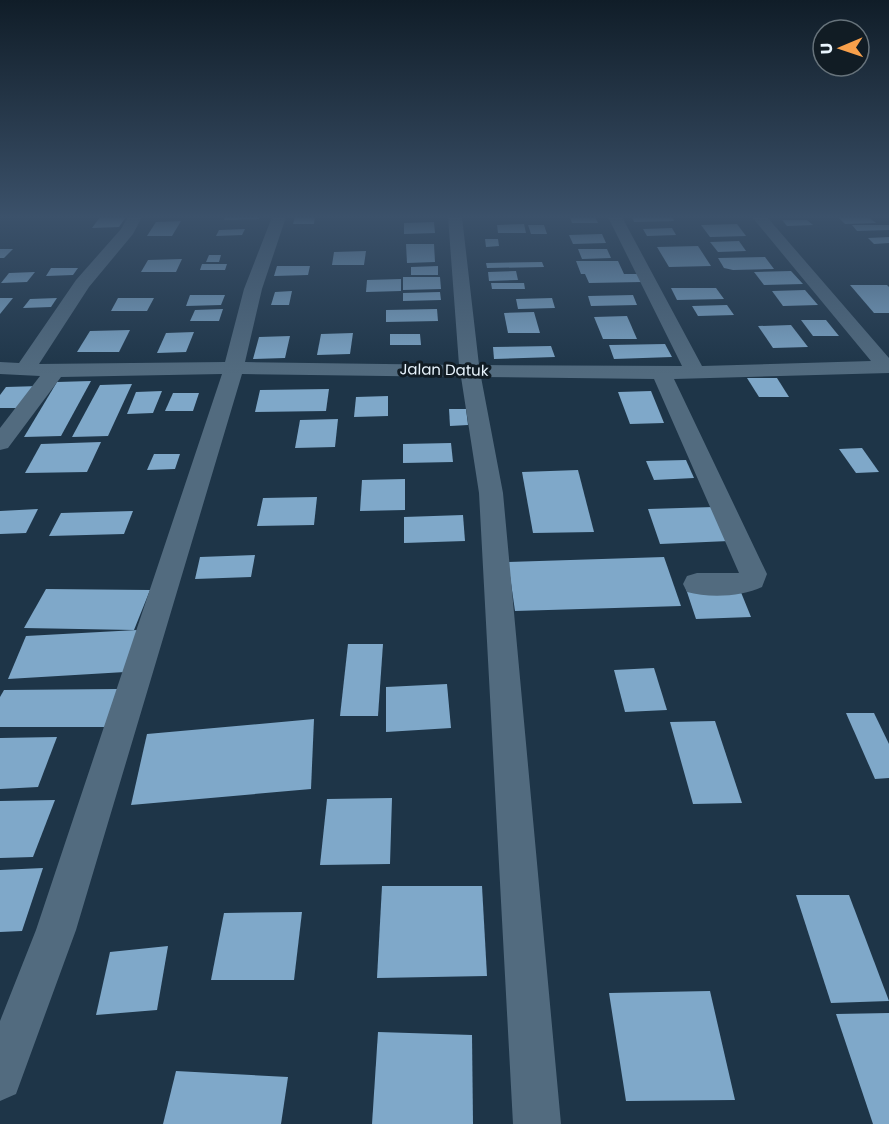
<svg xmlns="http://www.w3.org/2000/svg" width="889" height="1124" font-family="Poppins,sans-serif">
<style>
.building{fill:#7fa8c9}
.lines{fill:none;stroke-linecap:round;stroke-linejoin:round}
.street{fill:#526b7f;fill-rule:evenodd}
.labels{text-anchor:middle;stroke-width:6;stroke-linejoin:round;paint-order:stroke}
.far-street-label{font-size:15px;fill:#e9f5fe;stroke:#111c24}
</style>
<rect width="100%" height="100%" fill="#1e3548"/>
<g class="building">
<polygon points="100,217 126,217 119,227 92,228"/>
<polygon points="225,217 260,217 259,219 224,220"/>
<polygon points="295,217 315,217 314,224 293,224"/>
<polygon points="570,217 595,217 598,223 572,223"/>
<polygon points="632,217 672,217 674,221 634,222"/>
<polygon points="838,217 868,217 876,223 845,224"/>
<polygon points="782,220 807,220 813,225 787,226"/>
<polygon points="181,221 172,236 147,236 156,222"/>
<polygon points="434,222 435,233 404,234 404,223"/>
<polygon points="524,224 526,233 498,233 497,225"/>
<polygon points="737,224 746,236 710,237 701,225"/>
<polygon points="528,225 544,225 547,234 531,234"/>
<polygon points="852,225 889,225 889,230 857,231"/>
<polygon points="672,228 676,235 647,236 643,229"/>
<polygon points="245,229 242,235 216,236 219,230"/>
<polygon points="602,234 606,243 573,244 569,235"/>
<polygon points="889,237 889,243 874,244 868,238"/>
<polygon points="485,239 498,239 499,246 486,247"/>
<polygon points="739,241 746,251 718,252 710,242"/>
<polygon points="406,244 434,244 435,262 407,263"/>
<polygon points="698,246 711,266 669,267 657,247"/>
<polygon points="0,249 13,249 4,258 0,258"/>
<polygon points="578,249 607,249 611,258 582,259"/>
<polygon points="366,251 364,265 332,265 334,252"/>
<polygon points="209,255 221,255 219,262 206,262"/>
<polygon points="765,257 774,269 733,270 724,268 718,258"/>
<polygon points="182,259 176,272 141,272 148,260"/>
<polygon points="576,261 618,261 624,274 638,274 642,282 589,283 585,274 581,274"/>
<polygon points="542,262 544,267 487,268 486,263"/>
<polygon points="202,264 227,264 225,270 200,270"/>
<polygon points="277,266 310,266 308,275 274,276"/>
<polygon points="438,266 438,275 411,275 411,267"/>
<polygon points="51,268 78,268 73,275 46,276"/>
<polygon points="516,271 518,280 489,281 488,272"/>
<polygon points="791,271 803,284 764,285 754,272"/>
<polygon points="35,272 27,282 1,283 9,273"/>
<polygon points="403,277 440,277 441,289 403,290"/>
<polygon points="401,279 401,291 366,292 367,280"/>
<polygon points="491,283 524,283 525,289 492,289"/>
<polygon points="850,285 887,285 889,287 889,313 874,313"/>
<polygon points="671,288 716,288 724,299 677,300"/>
<polygon points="805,290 818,305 783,306 772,291"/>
<polygon points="292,291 289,305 271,305 275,292"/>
<polygon points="440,292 441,300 403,301 403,293"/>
<polygon points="190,295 225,295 221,305 186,306"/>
<polygon points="633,295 637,305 591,306 588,296"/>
<polygon points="0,298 13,298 0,314"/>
<polygon points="57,298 51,307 23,308 30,299"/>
<polygon points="118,298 154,298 147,311 111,311"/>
<polygon points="552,298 555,308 518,309 516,299"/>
<polygon points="727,305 734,315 698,316 692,306"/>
<polygon points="223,309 219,321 190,321 195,310"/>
<polygon points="437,309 438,321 386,322 386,310"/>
<polygon points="534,312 540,333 508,333 504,313"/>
<polygon points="627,316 637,339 603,339 594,317"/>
<polygon points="801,320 826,320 839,336 813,336"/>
<polygon points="791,325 808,347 773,348 758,326"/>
<polygon points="130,330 119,352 77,352 90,331"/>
<polygon points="194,332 186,352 157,353 166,333"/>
<polygon points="353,333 350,354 317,355 321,334"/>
<polygon points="390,334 420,334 421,345 390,345"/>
<polygon points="290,336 285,358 253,359 259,337"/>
<polygon points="665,344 672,357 614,359 609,345"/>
<polygon points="551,346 555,357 494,359 493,347"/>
<polygon points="747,378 777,378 789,397 759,397"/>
<polygon points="91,381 61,436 24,437 57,382"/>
<polygon points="132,384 108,436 72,437 100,385"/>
<polygon points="40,386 26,408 0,408 0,395 6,387"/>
<polygon points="329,389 326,411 255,412 260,390"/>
<polygon points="162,391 153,413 127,414 136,392"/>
<polygon points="651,391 664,423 630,424 618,392"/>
<polygon points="173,393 199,393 193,411 165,411"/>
<polygon points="388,396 388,416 354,417 356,397"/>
<polygon points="449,409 466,409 468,425 450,426"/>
<polygon points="338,419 335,447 295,448 300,420"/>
<polygon points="101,442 87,472 25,473 41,444"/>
<polygon points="451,443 453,462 403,463 403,444"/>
<polygon points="862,448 879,472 856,473 839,449"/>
<polygon points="154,454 180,454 175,469 147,470"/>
<polygon points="686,460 694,478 654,480 646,461"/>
<polygon points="578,470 594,532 533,533 522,472"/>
<polygon points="405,479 405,510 360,511 362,480"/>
<polygon points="317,497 314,525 257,526 263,498"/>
<polygon points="714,507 729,541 660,544 648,509"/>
<polygon points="38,509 26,533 0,534 0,511"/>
<polygon points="133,511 124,534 49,536 61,513"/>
<polygon points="463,515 465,541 404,543 404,517"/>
<polygon points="255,555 251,577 195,579 200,557"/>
<polygon points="664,557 681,606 515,611 508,562"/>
<polygon points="738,585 751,617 696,619 685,586"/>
<polygon points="46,589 150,590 134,630 24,628"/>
<polygon points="137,630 125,672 8,679 26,636"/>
<polygon points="348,644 383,644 378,716 340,716"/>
<polygon points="654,668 667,710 625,712 614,670"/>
<polygon points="447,684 451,728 386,732 386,687"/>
<polygon points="118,689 105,727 0,727 0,697 4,690"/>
<polygon points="846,713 874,713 889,744 889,778 875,779"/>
<polygon points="314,719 311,789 131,805 147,734"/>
<polygon points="715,721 742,803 693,804 670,722"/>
<polygon points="57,737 38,787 0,789 0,738"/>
<polygon points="392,798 390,864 320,865 327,799"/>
<polygon points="55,800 33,857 0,858 0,801"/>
<polygon points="43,868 22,931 0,932 0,870"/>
<polygon points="382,886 482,886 487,976 377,978"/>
<polygon points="796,895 849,895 889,1001 831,1003"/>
<polygon points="302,912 294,980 211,980 224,913"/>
<polygon points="168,946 157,1010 96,1015 110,952"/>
<polygon points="710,991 735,1100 626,1101 609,993"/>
<polygon points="889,1013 889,1124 873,1124 836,1014"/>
<polygon points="378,1032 472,1035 473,1124 372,1124"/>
<polygon points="176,1071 288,1077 281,1124 163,1124"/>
</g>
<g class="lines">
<path class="street" d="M128 217H142L133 234 89 287 39 364 225 362 244 289 272 217H286L262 289 245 362 459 365 448 217H462L479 365 682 366 608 217H622L702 366 871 361 752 217H767L889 358V373L674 379 767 574 762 587C742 597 708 598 687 592L683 584 687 576 697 573H739L654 379 481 377 503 493 561 1124H513L479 493 461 377 242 374 76 930 16 1094 0 1101V1021L36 930 222 374 61 377 8 448 0 450V428L40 376 0 374V362L19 363 76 280 121 229Z"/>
</g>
<linearGradient id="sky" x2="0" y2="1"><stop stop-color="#101d28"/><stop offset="0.58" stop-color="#3b516a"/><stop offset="1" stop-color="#3b516a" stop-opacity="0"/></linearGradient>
<rect width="889" height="374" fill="url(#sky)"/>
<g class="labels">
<g class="far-street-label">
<text transform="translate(444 370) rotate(1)" y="5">Jalan Datuk</text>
</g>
</g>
<g transform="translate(841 48) rotate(268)"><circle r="28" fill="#111c24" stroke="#67737b" stroke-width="1.5"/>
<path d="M0-4.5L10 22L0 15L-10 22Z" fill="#f8a04b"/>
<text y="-9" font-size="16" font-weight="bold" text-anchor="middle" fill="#e9f5fe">U</text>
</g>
</svg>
